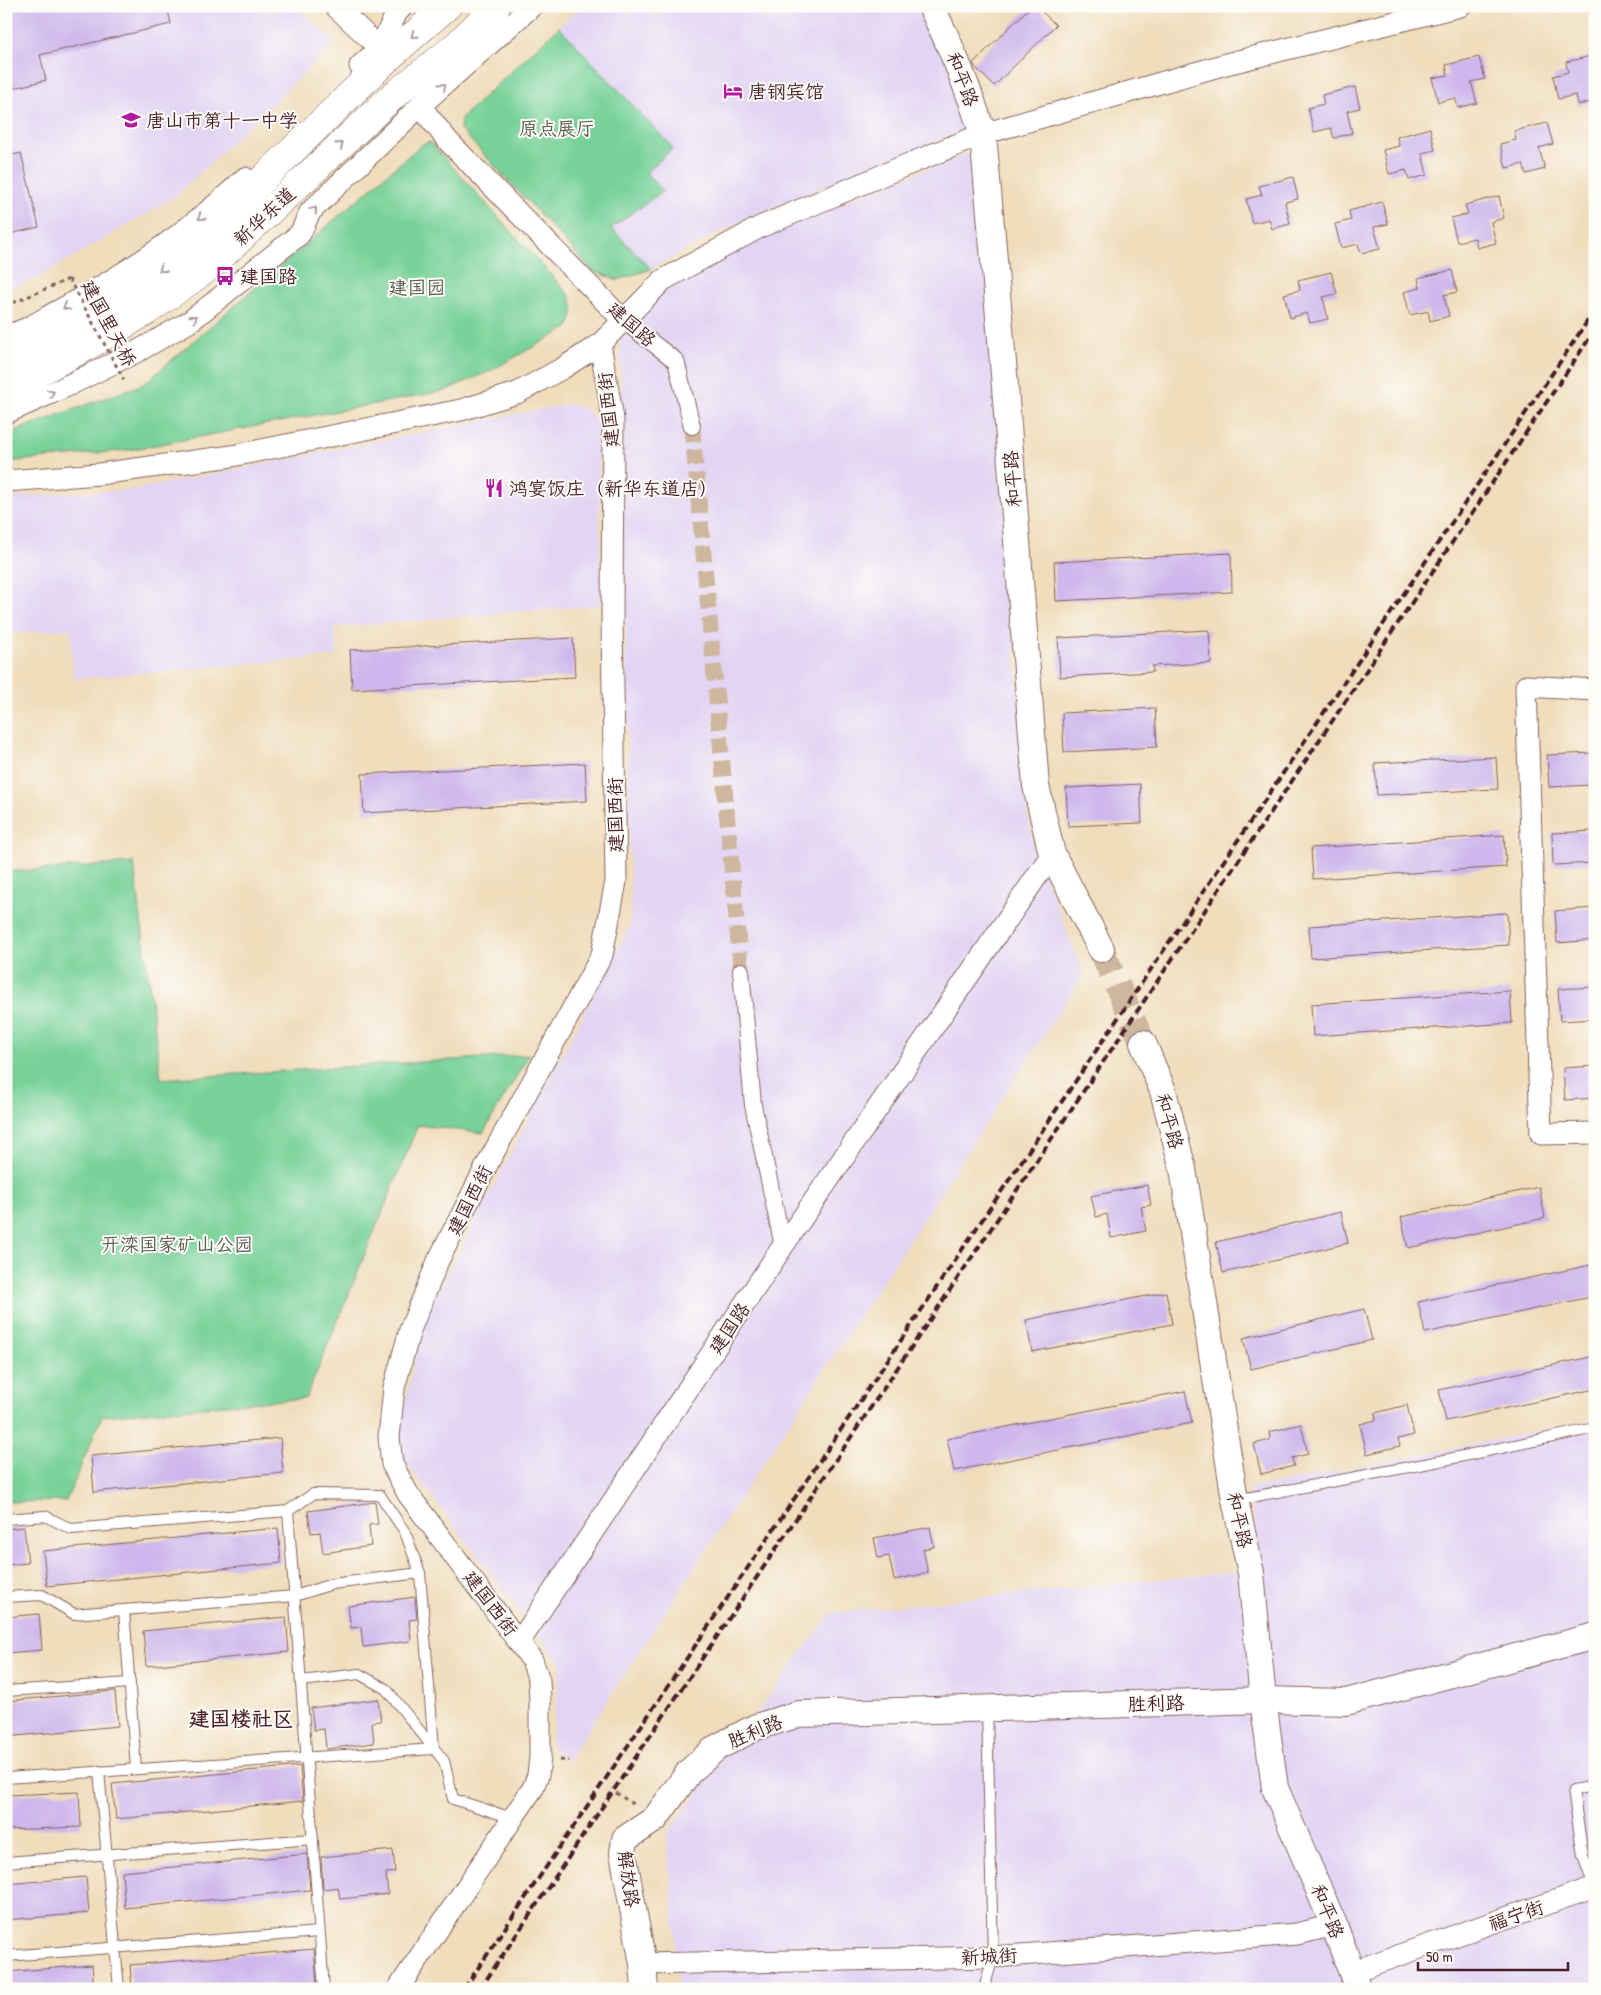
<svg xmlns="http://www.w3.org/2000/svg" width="1601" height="1995" font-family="'Patrick Hand','LXGW WenKai TC',sans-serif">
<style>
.built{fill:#e2d4f3}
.green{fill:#77d198;stroke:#607862}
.building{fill:#ceb7ec}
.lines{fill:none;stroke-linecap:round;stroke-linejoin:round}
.pedestrian-tunnel{stroke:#ceb79e;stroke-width:16;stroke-dasharray:16 8;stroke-linecap:butt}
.tertiary-tunnel{stroke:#ceb79e;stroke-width:26;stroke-dasharray:26 13;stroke-linecap:butt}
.service-casing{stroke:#84625d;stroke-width:12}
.pedestrian-casing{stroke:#84625d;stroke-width:18}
.minor-casing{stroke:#84625d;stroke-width:23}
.tertiary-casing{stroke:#84625d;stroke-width:28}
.primary-casing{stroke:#84625d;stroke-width:29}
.path{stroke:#84625d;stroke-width:3;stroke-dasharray:4 4;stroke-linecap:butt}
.service{stroke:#fff;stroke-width:10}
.pedestrian{stroke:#fff;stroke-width:16}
.minor{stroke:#fff;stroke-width:21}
.tertiary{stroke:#fff;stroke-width:26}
.primary{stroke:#fff;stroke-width:28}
.rail{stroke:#4a1f2b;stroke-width:4;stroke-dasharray:8 4;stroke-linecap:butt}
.path-bridge{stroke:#84625d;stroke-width:3;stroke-dasharray:4 4;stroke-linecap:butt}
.oneway{stroke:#ae9aa0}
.labels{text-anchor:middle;stroke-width:4;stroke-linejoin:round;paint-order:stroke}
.street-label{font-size:19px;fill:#4a1f2b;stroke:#fdfcf7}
.poi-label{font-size:19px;fill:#4a1f2b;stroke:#fdfcf7;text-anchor:start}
.park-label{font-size:19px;fill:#5a5d51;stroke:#fdfcf7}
.quarter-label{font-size:21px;font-weight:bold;fill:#4a1f2b;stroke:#fdfcf7}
</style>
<rect width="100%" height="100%" fill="#fdfcf7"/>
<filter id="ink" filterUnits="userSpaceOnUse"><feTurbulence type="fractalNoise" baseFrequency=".02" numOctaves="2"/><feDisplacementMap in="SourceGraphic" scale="10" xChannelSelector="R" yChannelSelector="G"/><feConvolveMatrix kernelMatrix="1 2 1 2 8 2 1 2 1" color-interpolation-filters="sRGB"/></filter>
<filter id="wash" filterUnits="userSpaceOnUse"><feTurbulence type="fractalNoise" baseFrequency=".0096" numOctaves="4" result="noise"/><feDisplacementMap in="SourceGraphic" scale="20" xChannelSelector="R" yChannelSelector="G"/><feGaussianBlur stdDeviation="1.12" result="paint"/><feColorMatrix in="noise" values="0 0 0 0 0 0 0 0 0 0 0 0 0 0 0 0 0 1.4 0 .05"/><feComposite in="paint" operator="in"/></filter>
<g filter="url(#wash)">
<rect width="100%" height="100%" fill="#efddbb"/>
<g class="built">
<polygon points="6,6 297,6 335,43 175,197 39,277 6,290"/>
<polygon points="581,6 926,6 973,126 744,219 651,269 611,228 663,192 645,173 673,148 559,27"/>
<polygon points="976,150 1028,820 1039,862 1084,974 567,1762 551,1745 561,1664 403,1459 400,1424 425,1317 631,924 620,336 663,291 773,230"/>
<polygon points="568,404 584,408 598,422 601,605 335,627 337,656 74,679 70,629 6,634 6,497 131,490"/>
<polygon points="1595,1420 1595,1989 679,1989 667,1834 831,1613 1261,1569 1249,1489"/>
</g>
<g class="green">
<polygon points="559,27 673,148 646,173 663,191 611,228 651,269 618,280 593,271 460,129 461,118"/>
<polygon points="430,142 570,296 574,311 569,327 490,371 444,391 129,450 6,462 6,434 144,384 421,145"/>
<polygon points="134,863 161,1079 529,1055 483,1133 418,1125 306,1398 102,1416 66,1501 6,1502 6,872"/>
</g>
<g id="blocks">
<g class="building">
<polygon points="20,6 167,6 171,24 40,55 46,80 6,90 6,10"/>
<polygon points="1031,6 1036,6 1056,25 994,86 975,67 973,63"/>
<polygon points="1595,55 1595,101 1578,105 1576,95 1558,99 1553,76 1568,72 1566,62"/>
<polygon points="1479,57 1485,79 1471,82 1477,103 1458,108 1455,98 1438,102 1432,78 1448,75 1446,65"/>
<polygon points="1355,87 1360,108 1347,111 1352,133 1334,138 1331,128 1314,132 1308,108 1324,104 1322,95"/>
<polygon points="1547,123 1553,144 1539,148 1545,169 1526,174 1523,164 1506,168 1500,144 1516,140 1514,131"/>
<polygon points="1430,128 1435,150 1422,153 1427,175 1409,180 1406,170 1389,174 1383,150 1399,146 1397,137"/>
<polygon points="21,153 39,227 6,235 6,156"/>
<polygon points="1293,177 1298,199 1285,202 1290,224 1272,229 1269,219 1252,223 1246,199 1262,195 1259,186"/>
<polygon points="1499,196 1504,218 1491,222 1496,243 1477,248 1475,238 1457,242 1451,218 1468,214 1465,205"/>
<polygon points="1382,202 1388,224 1374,227 1380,249 1361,253 1358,244 1341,248 1335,224 1351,220 1349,211"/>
<polygon points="1452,270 1457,292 1444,295 1449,316 1430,321 1428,311 1410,315 1404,292 1420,288 1418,278"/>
<polygon points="1331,272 1337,294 1323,297 1328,319 1310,323 1307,313 1290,318 1284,294 1300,290 1298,280"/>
<polygon points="1231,553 1232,592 1056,601 1054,562"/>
<polygon points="1209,630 1211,663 1152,666 1153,672 1060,677 1058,638"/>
<polygon points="573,638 575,677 352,689 350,650"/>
<polygon points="1155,708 1157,747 1064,752 1062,713"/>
<polygon points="1595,753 1595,785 1549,787 1547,755"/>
<polygon points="1496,757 1498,789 1377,795 1375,763"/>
<polygon points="585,763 587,801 364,813 362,774"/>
<polygon points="1140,784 1142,823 1068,826 1066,788"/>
<polygon points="1595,831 1595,863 1553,865 1552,833"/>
<polygon points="1504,835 1506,867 1313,879 1311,848"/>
<polygon points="1595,908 1595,940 1557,943 1555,911"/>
<polygon points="1507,913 1509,945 1311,958 1309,926"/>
<polygon points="1595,987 1595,1019 1560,1021 1558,989"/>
<polygon points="1510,991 1512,1023 1313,1036 1311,1004"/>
<polygon points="1595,1066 1595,1098 1565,1100 1563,1068"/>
<polygon points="1147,1185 1151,1205 1141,1207 1146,1231 1111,1238 1107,1214 1096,1217 1091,1196"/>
<polygon points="1539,1187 1545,1218 1408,1248 1401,1217"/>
<polygon points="1341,1212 1348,1243 1223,1273 1216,1242"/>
<polygon points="1595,1264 1595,1296 1425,1333 1418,1302"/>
<polygon points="1166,1292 1172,1324 1032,1352 1026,1320"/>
<polygon points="1364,1309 1372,1340 1251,1369 1243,1338"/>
<polygon points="1595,1356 1595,1389 1446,1421 1439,1390"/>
<polygon points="1185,1391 1192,1423 954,1471 947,1439"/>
<polygon points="1407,1405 1414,1435 1398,1439 1400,1446 1367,1454 1360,1424 1376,1420 1375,1413"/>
<polygon points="1301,1424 1308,1454 1292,1458 1294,1466 1261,1474 1254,1444 1270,1440 1269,1432"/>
<polygon points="280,1438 283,1473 94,1492 91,1456"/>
<polygon points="375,1502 378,1524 369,1525 371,1546 323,1553 320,1532 311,1533 308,1511"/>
<polygon points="24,1527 28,1563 6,1565 6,1529"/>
<polygon points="930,1527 934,1547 923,1549 928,1573 894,1580 889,1556 878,1558 874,1538"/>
<polygon points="278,1528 281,1563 47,1586 43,1551"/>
<polygon points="415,1597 417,1619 409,1620 411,1641 363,1647 361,1627 351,1628 348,1606"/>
<polygon points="39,1614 42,1650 6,1653 6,1617"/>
<polygon points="286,1617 289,1652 146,1666 143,1631"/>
<polygon points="115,1691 118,1726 6,1737 6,1701"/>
<polygon points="378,1699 381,1721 372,1722 374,1743 326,1749 324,1729 314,1730 311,1708"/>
<polygon points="300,1766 303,1801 116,1819 112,1784"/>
<polygon points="79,1792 81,1827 6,1830 6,1795"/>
<polygon points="393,1850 395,1872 386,1873 388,1894 340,1899 338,1887 323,1889 321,1857"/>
<polygon points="307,1854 310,1890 125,1908 122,1872"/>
<polygon points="86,1877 89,1913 6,1920 6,1884"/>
<polygon points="314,1949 317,1985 271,1989 132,1989 130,1965"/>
<polygon points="92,1965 94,1989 6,1989 6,1972"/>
</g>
</g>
</g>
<g filter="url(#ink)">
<use href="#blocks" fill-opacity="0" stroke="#84625d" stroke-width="1"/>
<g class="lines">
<polyline class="pedestrian-tunnel" points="692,426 741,971"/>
<polyline class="tertiary-tunnel" points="1101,949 1143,1043"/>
<g class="service-casing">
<g id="service">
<polyline points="1236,1500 1435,1462 1595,1428"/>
<polyline points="288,1511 324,1989"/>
<polyline points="6,1519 45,1516 71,1529 288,1511 313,1494 380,1495 405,1532 420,1573 434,1749 6,1778"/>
<polyline points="6,1597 42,1595 74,1614 295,1596 332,1584 420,1573"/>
<polyline points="124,1610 136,1769"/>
<polyline points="301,1681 359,1674 386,1689 444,1761 453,1799 512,1818"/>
<polyline points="6,1691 130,1683"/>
<polyline points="99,1771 119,1989"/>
<polyline points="6,1862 313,1839"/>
<polyline points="1595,1889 1583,1856 1573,1790 1595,1786"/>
<polyline points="6,1956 319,1932"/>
<polyline points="984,1989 993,1957 987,1709"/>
</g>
</g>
<g class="pedestrian-casing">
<g id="pedestrian">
<polyline points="624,321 676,361 692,426"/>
<polyline points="741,971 753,1105 783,1246"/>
</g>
</g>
<g class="minor-casing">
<g id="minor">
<polyline points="335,6 389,57"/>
<polyline points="360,66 380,48 397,12 403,6"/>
<polyline points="420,106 449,142 624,321"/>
<path d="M6 335C25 332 41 320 58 311 125 275 190 231 245 178"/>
<polyline points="6,413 65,387 138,351 189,322 300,234 310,212 420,106 532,6"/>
<polyline points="6,481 99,474 232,456 461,410 517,393 563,368 600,344 663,280 760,227 904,166 983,134 1226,64 1460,6"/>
<polyline points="1595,690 1526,686 1541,1134 1595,1133"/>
<polyline points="520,1641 783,1246 1052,854"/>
<polyline points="643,1964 993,1957 1297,1934 1334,1925"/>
<polyline points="1351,1972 1595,1887"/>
<polyline points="398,1989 533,1788 538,1775 540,1757 540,1702 539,1680 532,1660 408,1494 392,1464 389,1437 394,1388 410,1330 438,1261 489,1161 602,955 616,881 612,623 613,419 600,344"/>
</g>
</g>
<g class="tertiary-casing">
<g id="tertiary">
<path d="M931 6C952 48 969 90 983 134L1004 374 1036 786 1052 854 1101 949"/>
<polyline points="1143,1043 1163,1091 1183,1169 1235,1500 1251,1573 1263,1700 1275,1788 1334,1925 1358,1989"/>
<polyline points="645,1989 643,1964 623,1853 625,1839 655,1819 689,1772 716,1748 756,1727 799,1714 1263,1700 1346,1702 1595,1636"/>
</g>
</g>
<g class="primary-casing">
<g id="primary">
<polyline points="6,359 114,303 160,271 198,242 389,57 447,6"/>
<polyline points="6,390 93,343 147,311 212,265 393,96 456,46 496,6"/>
</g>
</g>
<g class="path">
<polyline points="6,306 69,279"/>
<polyline points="560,1760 569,1761"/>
<polyline points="616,1793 636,1806"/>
</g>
<use href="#service" class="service"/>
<use href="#pedestrian" class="pedestrian"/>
<use href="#minor" class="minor"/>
<use href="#tertiary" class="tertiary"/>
<use href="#primary" class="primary"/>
<g class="rail">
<polyline points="464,1989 1595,310"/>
<polyline points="480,1989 1595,330"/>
</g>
<polyline class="path-bridge" points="69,279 124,380"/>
</g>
<defs><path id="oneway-chevron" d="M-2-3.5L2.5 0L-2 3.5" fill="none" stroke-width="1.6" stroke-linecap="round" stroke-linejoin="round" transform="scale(1.25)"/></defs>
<g class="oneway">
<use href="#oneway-chevron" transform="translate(414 35) rotate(140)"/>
<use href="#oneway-chevron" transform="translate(443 86) rotate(-42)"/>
<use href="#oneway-chevron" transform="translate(340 145) rotate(-43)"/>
<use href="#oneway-chevron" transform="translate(314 210) rotate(-50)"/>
<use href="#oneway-chevron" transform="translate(201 217) rotate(141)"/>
<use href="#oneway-chevron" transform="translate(162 269) rotate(143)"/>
<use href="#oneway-chevron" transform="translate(66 307) rotate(151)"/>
<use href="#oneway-chevron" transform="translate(194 318) rotate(-37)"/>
<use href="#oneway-chevron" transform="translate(51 393) rotate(-24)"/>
</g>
</g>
<defs>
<g id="hotel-bare" transform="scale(1.5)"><path d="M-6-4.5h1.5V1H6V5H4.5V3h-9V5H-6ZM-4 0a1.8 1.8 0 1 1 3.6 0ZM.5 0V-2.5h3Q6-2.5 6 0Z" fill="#b5179e" stroke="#fdfcf7" stroke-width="2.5" paint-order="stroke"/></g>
<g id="school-bare" transform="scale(1.5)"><path d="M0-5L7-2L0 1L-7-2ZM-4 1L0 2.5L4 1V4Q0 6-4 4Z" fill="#b5179e" stroke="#fdfcf7" stroke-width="2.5" paint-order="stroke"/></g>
<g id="bus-bare" transform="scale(1.5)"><path d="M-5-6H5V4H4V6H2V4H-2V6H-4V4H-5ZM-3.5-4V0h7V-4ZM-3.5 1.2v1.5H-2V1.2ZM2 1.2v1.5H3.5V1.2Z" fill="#b5179e" stroke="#fdfcf7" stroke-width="2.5" paint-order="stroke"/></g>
<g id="restaurant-bare" transform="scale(1.5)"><path d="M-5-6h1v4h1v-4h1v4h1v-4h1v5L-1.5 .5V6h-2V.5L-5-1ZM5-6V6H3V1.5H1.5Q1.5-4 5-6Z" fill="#b5179e" stroke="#fdfcf7" stroke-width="2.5" paint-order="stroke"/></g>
</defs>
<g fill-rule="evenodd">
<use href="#hotel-bare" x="733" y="91"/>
<use href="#school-bare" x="131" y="120"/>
<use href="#bus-bare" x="225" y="276"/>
<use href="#restaurant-bare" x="494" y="488"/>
</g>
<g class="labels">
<g class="street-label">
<text transform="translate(963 79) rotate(69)" y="7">和平路</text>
<text transform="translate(264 216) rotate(-43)" y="7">新华东道</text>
<text transform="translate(109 323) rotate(62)" y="7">建国里天桥</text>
<text transform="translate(632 324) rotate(41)" y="7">建国路</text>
<text transform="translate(608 410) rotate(-96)" y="7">建国西街</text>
<text transform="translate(1012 479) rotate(-94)" y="7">和平路</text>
<text transform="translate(615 815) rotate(-91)" y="7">建国西街</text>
<text transform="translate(1170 1121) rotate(75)" y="7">和平路</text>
<text transform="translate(469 1200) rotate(-63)" y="7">建国西街</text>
<text transform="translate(729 1328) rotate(-56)" y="7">建国路</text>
<text transform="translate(1240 1520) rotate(78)" y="7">和平路</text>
<text transform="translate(491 1603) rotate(53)" y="7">建国西街</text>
<text transform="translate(1156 1703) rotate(-2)" y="7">胜利路</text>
<text transform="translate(755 1731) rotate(-23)" y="7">胜利路</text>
<text transform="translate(629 1879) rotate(82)" y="7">解放路</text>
<text transform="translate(1328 1911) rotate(68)" y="7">和平路</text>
<text transform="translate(1516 1915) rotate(-19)" y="7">福宁街</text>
<text transform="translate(989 1956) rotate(-3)" y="7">新城街</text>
</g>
<g class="poi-label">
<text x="748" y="98">唐钢宾馆</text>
<text x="146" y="127">唐山市第十一中学</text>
<text x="240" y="283">建国路</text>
<text x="509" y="495">鸿宴饭庄（新华东道店）</text>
</g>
<g class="park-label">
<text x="557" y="135">原点展厅</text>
<text x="417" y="294">建国园</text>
<text x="177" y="1251">开滦国家矿山公园</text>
</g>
<g class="quarter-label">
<text x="241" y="1726">建国楼社区</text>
</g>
</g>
<rect width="1601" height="1995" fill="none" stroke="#fdfcf7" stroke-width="25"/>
<path d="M1418 1962v8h150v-8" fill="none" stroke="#4a1f2b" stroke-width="2.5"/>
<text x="1426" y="1962" font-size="15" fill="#4a1f2b" stroke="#fdfcf7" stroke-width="4" paint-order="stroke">50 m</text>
</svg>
